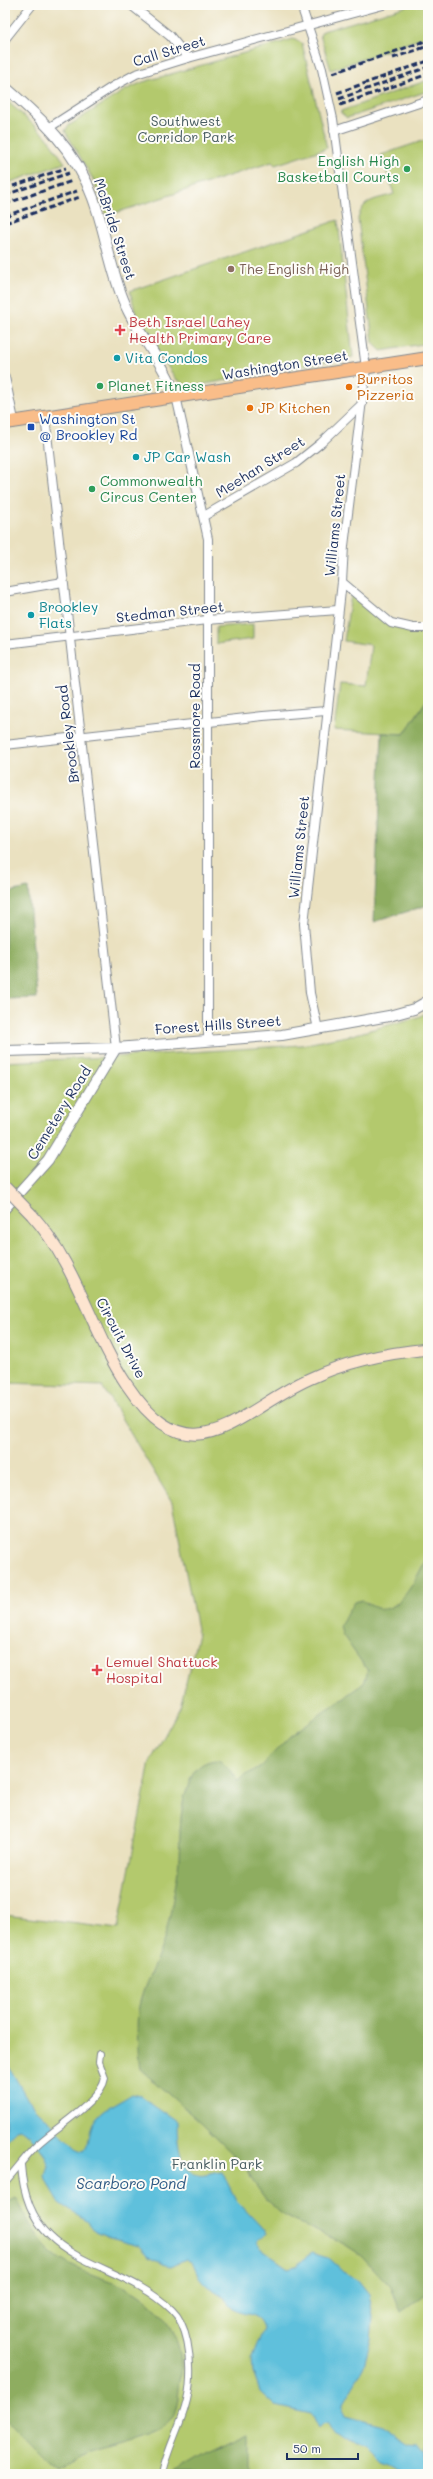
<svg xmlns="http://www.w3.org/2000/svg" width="433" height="2479" font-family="Mali,sans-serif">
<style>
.green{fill:#b3c96d;stroke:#677c66}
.forest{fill:#8ead60;stroke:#546e5f}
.water{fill:#5ec0dc;stroke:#3c789d}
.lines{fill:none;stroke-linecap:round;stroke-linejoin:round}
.pedestrian-casing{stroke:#82888f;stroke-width:8}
.minor-casing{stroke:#82888f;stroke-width:10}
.tertiary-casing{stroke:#82888f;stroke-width:12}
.secondary-casing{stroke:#82888f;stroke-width:13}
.primary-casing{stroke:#82888f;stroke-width:14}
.pedestrian{stroke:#fff;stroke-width:6}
.minor{stroke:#fff;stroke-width:8}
.tertiary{stroke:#fff;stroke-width:10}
.secondary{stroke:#fde5d0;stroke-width:11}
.primary{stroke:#f9bd89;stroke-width:12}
.rail{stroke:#1b2f5e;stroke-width:3;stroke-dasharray:6 3;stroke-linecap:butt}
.secondary-bridge-casing{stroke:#82888f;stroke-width:13;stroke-linecap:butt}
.secondary-bridge{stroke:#fde5d0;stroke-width:11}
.leisure-dot{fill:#2e9e5b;stroke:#fdfcf7;stroke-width:1.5}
.education-dot{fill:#8d6e63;stroke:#fdfcf7;stroke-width:1.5}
.health-dot{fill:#e0444e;stroke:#fdfcf7;stroke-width:1.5}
.culture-dot{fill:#0f9aa8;stroke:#fdfcf7;stroke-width:1.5}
.food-dot{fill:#e8710a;stroke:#fdfcf7;stroke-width:1.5}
.transit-dot{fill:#1a4fb4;stroke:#fdfcf7;stroke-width:1.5}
.labels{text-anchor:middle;stroke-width:4;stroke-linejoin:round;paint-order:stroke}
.street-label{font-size:14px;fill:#1b2f5e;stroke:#fdfcf7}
.park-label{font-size:14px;fill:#495d62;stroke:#fdfcf7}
.leisure-label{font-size:14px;fill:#27864d;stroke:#fdfcf7;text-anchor:start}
.education-label{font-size:14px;fill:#785e54;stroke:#fdfcf7;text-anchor:start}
.health-label{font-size:14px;fill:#be3a42;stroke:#fdfcf7;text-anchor:start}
.culture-label{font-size:14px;fill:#0d838f;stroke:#fdfcf7;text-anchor:start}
.food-label{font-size:14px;fill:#c56008;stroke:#fdfcf7;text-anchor:start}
.transit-label{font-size:14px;fill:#164399;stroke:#fdfcf7;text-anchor:start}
.water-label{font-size:15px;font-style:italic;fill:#2f5a84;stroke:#fdfcf7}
</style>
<rect width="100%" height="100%" fill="#fdfcf7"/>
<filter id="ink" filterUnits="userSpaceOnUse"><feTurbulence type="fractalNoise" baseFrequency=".025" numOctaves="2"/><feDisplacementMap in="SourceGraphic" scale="8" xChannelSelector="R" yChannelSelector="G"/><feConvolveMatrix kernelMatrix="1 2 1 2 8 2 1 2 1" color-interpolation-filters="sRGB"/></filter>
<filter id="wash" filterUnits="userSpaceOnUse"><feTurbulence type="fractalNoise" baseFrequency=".012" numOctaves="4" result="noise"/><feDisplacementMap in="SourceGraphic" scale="16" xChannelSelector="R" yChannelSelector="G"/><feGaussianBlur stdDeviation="0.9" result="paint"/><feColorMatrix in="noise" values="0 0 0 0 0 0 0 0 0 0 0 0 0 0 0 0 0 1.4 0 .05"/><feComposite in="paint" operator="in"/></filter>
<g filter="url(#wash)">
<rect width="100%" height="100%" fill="#eae1c0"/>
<g class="green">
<polygon points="411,5 428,5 428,36 331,70 320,35 323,31"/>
<polygon points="293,39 302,43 327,148 275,165 272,162 106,216 94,181 65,131 68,126 125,90 143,82"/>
<polygon points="428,80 428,91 347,118 341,113 341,111"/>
<polygon points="5,99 46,136 65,163 5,184"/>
<path d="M428 139V343L381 351 373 343 358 219C363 198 376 200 394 194L381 155Z"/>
<polygon points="338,220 353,357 189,387 176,379 138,322 130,291"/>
<polygon points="351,595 389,625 428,632 428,698 404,734 334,730 340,684 366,686 371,645 344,641"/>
<polygon points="253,624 253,639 216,644 216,627"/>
<polygon points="428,1012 428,2474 5,2474 5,1915 118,1929 150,1762 180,1707 198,1634 172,1502 102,1386 5,1383 5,1062 129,1056 301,1045 352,1035 418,1017"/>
</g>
<g class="forest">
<polygon points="428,698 428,905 374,922 382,733 404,734"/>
<polygon points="28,888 37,998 5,999 5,893"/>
<path d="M428 1555V2292L401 2312 391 2287 361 2255 344 2244 284 2216 267 2201 252 2180 246 2167 200 2122 140 2069C138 2051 136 2030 138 2011 142 1987 155 1966 163 1943 169 1924 172 1903 176 1883 183 1847 175 1813 191 1778 196 1766 206 1760 219 1760L230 1770 237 1781 261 1766 290 1736 364 1683 368 1671 342 1634 340 1625 354 1602 362 1600C368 1604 376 1609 383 1609 403 1609 420 1571 428 1555Z"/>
<path d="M16 2198C26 2216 36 2240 52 2253 72 2270 99 2276 123 2286 160 2303 188 2340 180 2382 178 2394 178 2414 169 2423 155 2436 107 2446 87 2453 77 2457 69 2464 58 2468L48 2463 5 2420V2204Z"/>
<polygon points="248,2434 248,2474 173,2474 208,2453"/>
</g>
<path class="water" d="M5 2060 28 2100 79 2151 83 2152C91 2143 88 2134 93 2124 101 2109 119 2103 132 2094L141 2096 177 2121C177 2137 178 2169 197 2175 204 2177 214 2172 222 2172L236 2200 264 2230 266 2233 263 2237 258 2239 257 2243 261 2249 288 2268 296 2266 311 2253 328 2258 343 2272 358 2280 369 2294 373 2317 371 2339 363 2369 343 2403V2409L346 2416 383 2426 411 2444 420 2445 428 2452V2474L408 2473 393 2462 382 2459 367 2444 342 2439 335 2434 329 2424 323 2423 318 2428 311 2414 275 2406 260 2392 253 2372 252 2358 264 2328C257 2304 234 2324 226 2297L205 2284 199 2277 192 2261 186 2259 171 2266 165 2265 148 2255 139 2245 109 2237 95 2231 88 2222 60 2203 47 2181 46 2176 49 2166C44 2152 34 2136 20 2129L16 2130 5 2141Z"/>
</g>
<g filter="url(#ink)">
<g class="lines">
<g class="pedestrian-casing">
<g id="pedestrian">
<path d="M21 2165C28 2269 114 2255 172 2310 188 2325 191 2357 190 2378 189 2413 169 2441 162 2474"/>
<path d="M5 2182C15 2171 23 2160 33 2149 51 2129 101 2103 105 2078L99 2062 100 2054"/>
</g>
</g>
<g class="minor-casing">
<g id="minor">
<polyline points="131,5 170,36 188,58"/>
<polyline points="301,5 322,69 333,119 366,368 344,546 342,582 304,924 310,993 318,1029"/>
<polyline points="5,39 32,5"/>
<polyline points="50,127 112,87 136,74 188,58 383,5"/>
<polyline points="334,131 428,100"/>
<polyline points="5,377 14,420"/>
<polyline points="176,396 208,539 208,1040"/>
<polyline points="45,416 116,1048"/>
<polyline points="204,516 296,463 321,443 362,404"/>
<polyline points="342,582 391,623 413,628 428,628"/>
<polyline points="5,592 63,582"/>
<polyline points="5,644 207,620 338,610"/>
<polyline points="5,745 263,716 326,711"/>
</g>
</g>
<g class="tertiary-casing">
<g id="tertiary">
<path d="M5 87C42 119 76 150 93 198 106 233 110 270 125 304 139 336 164 363 176 396"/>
<polyline points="5,1051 116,1048 282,1035 389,1016 414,1009 428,1001"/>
<polyline points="5,1208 48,1160 116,1048"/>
</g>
</g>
<g class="secondary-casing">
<path id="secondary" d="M32 1215C77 1265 91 1331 127 1385 192 1482 238 1411 309 1379 347 1361 386 1353 428 1349"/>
</g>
<g class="primary-casing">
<polyline id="primary" points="5,423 428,358"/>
</g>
<use href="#pedestrian" class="pedestrian"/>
<use href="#minor" class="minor"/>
<use href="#tertiary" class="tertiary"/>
<use href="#secondary" class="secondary"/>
<use href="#primary" class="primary"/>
<g class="rail">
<polyline points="393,58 428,46"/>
<polyline points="333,73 428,40"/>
<polyline points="337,93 428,61"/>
<polyline points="339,99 428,67"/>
<polyline points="340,105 428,74"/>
<polyline points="13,186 66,168"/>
<polyline points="5,195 69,173"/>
<polyline points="5,204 72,181"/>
<polyline points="5,216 77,191"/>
<polyline points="5,223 80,197"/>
</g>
<g class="secondary-bridge-casing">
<polyline id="secondary-bridge" points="5,1187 32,1215"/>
</g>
<use href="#secondary-bridge" class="secondary-bridge"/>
</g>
</g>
<g class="leisure-dot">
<circle cx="407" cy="169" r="4"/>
<circle cx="100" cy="386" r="4"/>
<circle cx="92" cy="489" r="4"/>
</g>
<circle class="education-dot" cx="231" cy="269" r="4"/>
<g class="health-dot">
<path d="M118 324h4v4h4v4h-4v4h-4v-4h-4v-4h4z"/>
<path d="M95 1664h4v4h4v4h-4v4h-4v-4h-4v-4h4z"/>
</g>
<g class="culture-dot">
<circle cx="117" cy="358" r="4"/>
<circle cx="136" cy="457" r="4"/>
<circle cx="31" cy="615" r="4"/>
</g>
<g class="food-dot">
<circle cx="349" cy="387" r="4"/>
<circle cx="250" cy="408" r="4"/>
</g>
<rect class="transit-dot" x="27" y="423" width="8" height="8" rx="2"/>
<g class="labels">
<g class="street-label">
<text transform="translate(169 51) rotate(-17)" y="5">Call Street</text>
<text transform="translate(115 229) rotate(72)" y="5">McBride Street</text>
<text transform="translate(285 365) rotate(-9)" y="5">Washington Street</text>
<text transform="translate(260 467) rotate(-32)" y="5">Meehan Street</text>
<text transform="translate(335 525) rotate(-84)" y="5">Williams Street</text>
<text transform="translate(170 612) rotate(-6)" y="5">Stedman Street</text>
<text transform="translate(195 716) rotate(-90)" y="5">Rossmore Road</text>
<text transform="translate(68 734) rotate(-97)" y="5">Brookley Road</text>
<text transform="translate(299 847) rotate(-84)" y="5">Williams Street</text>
<text transform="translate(218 1025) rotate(-4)" y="5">Forest Hills Street</text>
<text transform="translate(59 1113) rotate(-58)" y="5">Cemetery Road</text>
<text transform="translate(121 1338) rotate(62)" y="5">Circuit Drive</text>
</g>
<g class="park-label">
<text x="186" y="126">Southwest<tspan x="186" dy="16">Corridor Park</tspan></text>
<text x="217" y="2169">Franklin Park</text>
</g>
<g class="leisure-label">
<text x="399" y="166" text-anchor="end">English High<tspan x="399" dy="16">Basketball Courts</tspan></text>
<text x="108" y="391">Planet Fitness</text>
<text x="100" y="486">Commonwealth<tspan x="100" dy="16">Circus Center</tspan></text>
</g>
<g class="education-label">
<text x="239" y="274">The English High</text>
</g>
<g class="health-label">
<text x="129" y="327">Beth Israel Lahey<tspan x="129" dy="16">Health Primary Care</tspan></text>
<text x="106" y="1667">Lemuel Shattuck<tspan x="106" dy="16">Hospital</tspan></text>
</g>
<g class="culture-label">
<text x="125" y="363">Vita Condos</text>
<text x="144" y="462">JP Car Wash</text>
<text x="39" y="612">Brookley<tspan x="39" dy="16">Flats</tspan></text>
</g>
<g class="food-label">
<text x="357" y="384">Burritos<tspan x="357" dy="16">Pizzeria</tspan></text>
<text x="258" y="413">JP Kitchen</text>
</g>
<g class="transit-label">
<text x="39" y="424">Washington St<tspan x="39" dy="16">@ Brookley Rd</tspan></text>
</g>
<g class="water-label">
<text x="131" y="2189">Scarboro Pond</text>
</g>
</g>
<rect width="433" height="2479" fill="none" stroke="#fdfcf7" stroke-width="20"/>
<path d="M287 2453v6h71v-6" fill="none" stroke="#1b2f5e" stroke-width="2"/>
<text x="293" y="2453" font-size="12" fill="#1b2f5e" stroke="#fdfcf7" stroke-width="3" paint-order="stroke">50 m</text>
</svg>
